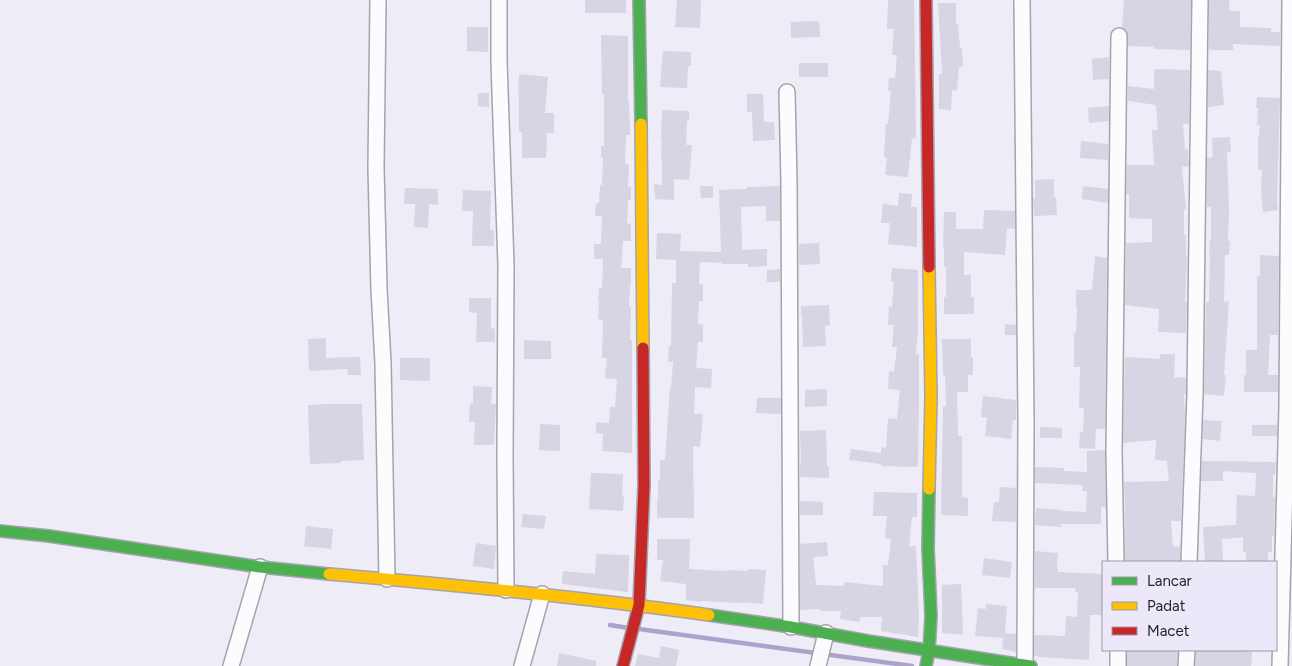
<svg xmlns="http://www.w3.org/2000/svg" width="1292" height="666" font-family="Figtree,sans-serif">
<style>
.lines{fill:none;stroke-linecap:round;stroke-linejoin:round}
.stream{stroke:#aca2cc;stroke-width:4.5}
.building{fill:#d7d4e3}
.street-casing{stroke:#a5a3ad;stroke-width:18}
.fast-casing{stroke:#a5a3ad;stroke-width:14}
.slow-casing{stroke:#a5a3ad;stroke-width:14}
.jam-casing{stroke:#a5a3ad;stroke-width:14}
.street{stroke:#fcfcfe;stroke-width:15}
.fast{stroke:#4caf50;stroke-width:11}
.slow{stroke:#ffc107;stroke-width:11}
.jam{stroke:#c62828;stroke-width:11}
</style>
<rect width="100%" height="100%" fill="#eeecf6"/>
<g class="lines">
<g class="stream">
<polyline points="610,625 629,628"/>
<polyline points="639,629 912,666"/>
</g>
</g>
<g class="building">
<rect x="585" y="0" width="41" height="13"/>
<polygon points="677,0 701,0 700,28 675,27"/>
<polygon points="888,0 914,0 916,133 915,139 912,138 908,177 885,175 887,158 884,157 886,124 888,124 891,91 888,91 889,78 895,78 897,55 892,55 894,29 887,29"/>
<polygon points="1124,0 1191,0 1190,50 1154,49 1154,47 1128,46 1127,32 1122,27"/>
<polygon points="1209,0 1229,0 1230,11 1240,11 1240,27 1271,28 1271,32 1280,32 1280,46 1233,44 1233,50 1209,50"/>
<polygon points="938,3 956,3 956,24 958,24 960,48 962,48 963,67 959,67 957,91 952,90 951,110 939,109 939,74 942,74"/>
<polygon points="819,21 820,37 791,38 791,22"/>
<polygon points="467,27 488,27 488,52 467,51"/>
<polygon points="601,35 628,36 628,101 629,101 630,135 626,135 625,164 629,165 628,187 631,187 631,200 628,200 627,223 631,224 631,241 623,241 621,268 631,268 631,285 630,285 629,307 631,307 630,340 632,340 632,453 602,451 603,434 596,433 596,422 609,423 610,407 615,407 617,379 605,378 607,358 602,358 603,320 598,319 599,301 598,301 599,288 602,288 603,259 594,259 594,244 601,244 602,216 595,216 596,203 599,203 600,185 602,185 603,158 601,157 601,146 604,146 604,94 602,94"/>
<polygon points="663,51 691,52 691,66 688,66 687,88 660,87"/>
<polygon points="1109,57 1109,79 1093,80 1092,59"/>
<rect x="799" y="63" width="29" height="14"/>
<polygon points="1154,69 1190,70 1189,124 1183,124 1185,149 1188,149 1189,166 1182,167 1186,209 1184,209 1184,235 1186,235 1186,257 1187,257 1185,302 1187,302 1186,333 1158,332 1159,309 1125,305 1126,243 1152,242 1152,219 1129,218 1129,194 1126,194 1127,165 1154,165 1152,130 1158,130 1156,105 1128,101 1128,86 1154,89"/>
<polygon points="1208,70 1221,71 1224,105 1208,107"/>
<polygon points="519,74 548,77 545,113 554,113 554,133 547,133 546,158 522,158 522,132 519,132 519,94 518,94"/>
<polygon points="478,93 489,93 489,107 478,106"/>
<polygon points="747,94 763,94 764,122 774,122 775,140 753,141 752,112 747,112"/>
<polygon points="1257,97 1280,98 1277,202 1278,210 1263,212 1261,189 1262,170 1258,170 1258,143 1260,125 1257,125 1258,108 1256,108"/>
<polygon points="1109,106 1109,121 1089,123 1088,108"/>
<polygon points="662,110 689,111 689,121 687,121 686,145 692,145 689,180 674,179 674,200 655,199 654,184 662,185 662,160 661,159 662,139 661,139"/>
<polygon points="1230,137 1231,152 1227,152 1229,210 1228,241 1230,241 1229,255 1225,255 1224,302 1229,301 1224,375 1226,375 1224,396 1204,394 1206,302 1209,302 1210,254 1209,254 1210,240 1211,240 1211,207 1207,207 1207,158 1213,157 1212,138"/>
<polygon points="1081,141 1108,144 1108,160 1080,158"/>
<polygon points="1054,179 1054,197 1056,197 1057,215 1034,216 1033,199 1035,198 1035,180"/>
<polygon points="700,186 713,186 713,198 701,198"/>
<polygon points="780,186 780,221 766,221 766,206 741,207 742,250 767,249 767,266 748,267 748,264 722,264 722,263 700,262 699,284 703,284 703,301 699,301 698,324 703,324 703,342 698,342 696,368 712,369 711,388 695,387 694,414 703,414 700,447 693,446 694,518 657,518 657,499 658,499 658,480 660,480 660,460 665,460 670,388 671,388 673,362 668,362 669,346 671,346 672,283 676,283 676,260 656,259 657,233 681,234 680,251 721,252 719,190 747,189 747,187"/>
<polygon points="1083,186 1108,189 1108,203 1082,199"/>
<polygon points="405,188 438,189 438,205 429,204 428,228 414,227 415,204 404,204"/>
<polygon points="463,190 491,191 490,230 494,230 494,246 472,246 473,211 462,211"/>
<polygon points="899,193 912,194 911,207 917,207 917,247 888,244 890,223 881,223 883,204 898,206"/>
<polygon points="984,210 1015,211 1015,229 1007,228 1005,255 964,252 964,275 971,275 971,297 974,297 974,314 944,314 944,297 946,297 946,267 944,267 944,249 943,249 944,212 956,212 956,229 983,229"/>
<polygon points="819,243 820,264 799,265 799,244"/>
<polygon points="1260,255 1279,256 1278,335 1270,335 1268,375 1278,375 1278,392 1244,392 1244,375 1246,375 1246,350 1257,350 1257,276 1260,276"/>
<polygon points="1095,256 1107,258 1105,429 1096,429 1095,449 1079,448 1080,432 1083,432 1084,408 1079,408 1080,367 1074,367 1074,333 1076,333 1077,307 1076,307 1076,290 1092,290"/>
<polygon points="892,268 918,270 918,329 916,354 919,354 919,397 918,467 881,466 881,464 849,460 851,449 881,453 881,447 886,448 888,418 897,419 900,390 888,389 889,371 894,372 897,347 892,347 894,325 888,325 889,306 892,307 894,282 891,281"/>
<polygon points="780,269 780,282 767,282 767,270"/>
<polygon points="469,298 491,298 491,328 495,329 495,342 476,342 477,313 469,312"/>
<polygon points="829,305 830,325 825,326 826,346 803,347 802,317 801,316 801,306"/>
<polygon points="1005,324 1016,325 1016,335 1005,335"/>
<polygon points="326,338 326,358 360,357 361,375 348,375 347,369 309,371 308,339"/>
<polygon points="942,339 971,339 971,357 973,357 973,375 968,375 968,392 957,392 958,436 962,436 962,497 968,498 968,516 941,515 943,406 946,406 945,375 943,375"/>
<polygon points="524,340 551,341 551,359 524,359"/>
<polygon points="1160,354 1175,354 1174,378 1186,377 1186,394 1184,394 1185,418 1181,521 1171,521 1173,547 1180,546 1180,562 1125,562 1125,509 1124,482 1169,481 1167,461 1155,460 1156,440 1123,443 1125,357 1160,359"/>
<polygon points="400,358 430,358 430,381 400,380"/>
<polygon points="473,386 492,387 491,404 496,404 494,445 474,445 475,422 469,422 470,403 473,404"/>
<polygon points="827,389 827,406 805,407 805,390"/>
<polygon points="983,396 1016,400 1016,420 1013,420 1011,439 985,436 987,418 981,417"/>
<polygon points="757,398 781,398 781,414 756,413"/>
<polygon points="326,404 362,404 364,460 341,461 341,463 310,464 308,405"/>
<polygon points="1203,420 1222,421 1220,441 1203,439"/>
<polygon points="540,424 560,425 560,451 539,450"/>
<rect x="1252" y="425" width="25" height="11"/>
<polygon points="1040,427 1062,428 1062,438 1040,438"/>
<polygon points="826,430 827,466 829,466 829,478 800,477 800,464 801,464 800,431"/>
<polygon points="1105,450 1106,508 1101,507 1101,524 1061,524 1061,527 1035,525 1036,508 1062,510 1062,511 1086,512 1087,491 1082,491 1083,485 1035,483 1035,467 1064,468 1064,471 1087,472 1087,451"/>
<polygon points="1202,461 1276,462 1275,475 1273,475 1273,497 1275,497 1274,536 1272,536 1272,552 1268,552 1268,562 1246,562 1246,552 1243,552 1243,537 1222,539 1223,562 1205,562 1203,527 1236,525 1237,495 1255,496 1256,473 1223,471 1223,481 1201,481"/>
<polygon points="591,473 623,474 622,496 624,497 623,511 589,509"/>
<polygon points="1000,487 1016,488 1016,522 992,521 994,502 999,502"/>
<polygon points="874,492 917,493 917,517 912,517 909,546 916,546 919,616 918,637 881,631 882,617 860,617 860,622 840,619 841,611 820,611 820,609 800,610 800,544 827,542 828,556 813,557 816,585 844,586 844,582 883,586 883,565 888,565 891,539 885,538 887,516 873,516"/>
<polygon points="800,501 823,502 823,515 800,515"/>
<polygon points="523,514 546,516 544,529 521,527"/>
<polygon points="306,526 333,529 331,549 304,546"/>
<polygon points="657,539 690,539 689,569 726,571 726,570 748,571 748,569 766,570 763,604 742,602 742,603 701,601 701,602 686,600 686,584 660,581 663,560 657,560"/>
<polygon points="476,543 496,546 494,569 473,566"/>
<polygon points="1035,551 1058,553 1057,569 1058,569 1058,572 1103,574 1103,615 1090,615 1089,660 1039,657 1034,655 1034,635 1065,636 1066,616 1077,617 1078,592 1075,592 1076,588 1035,588"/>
<polygon points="596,554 629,555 628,592 562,584 563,571 595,574"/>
<polygon points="984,558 1012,562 1010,578 982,575"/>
<polygon points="961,584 963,635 942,633 942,585"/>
<polygon points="986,604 1007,606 1005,633 1016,634 1016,652 1002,649 1003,638 975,636 978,608 986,609"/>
<polygon points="661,646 679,650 676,666 635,666 638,654 659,658"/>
<polygon points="1127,650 1178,650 1177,666 1127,666"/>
<polygon points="1196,650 1234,650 1252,652 1251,666 1195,666"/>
<polygon points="559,653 596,661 596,666 557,666"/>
</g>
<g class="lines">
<g class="street-casing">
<g id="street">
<polyline points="378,0 376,168 379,289 383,363 387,579"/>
<polyline points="499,0 499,62 506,265 505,457 506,590"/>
<polyline points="1022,0 1026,422 1025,665"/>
<polyline points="787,92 789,183 791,627"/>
<polyline points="1116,562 1114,452 1119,36"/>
<polyline points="1189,562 1195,394 1200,0"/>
<polyline points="1118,650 1118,666"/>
<polyline points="231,666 260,567"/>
<polyline points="522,666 542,594"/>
<polyline points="818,666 826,633"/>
<polyline points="1186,666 1187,650"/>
<polyline points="1280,666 1287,407 1290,0"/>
</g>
</g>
<g class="fast-casing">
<g id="fast">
<polyline points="639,0 641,124"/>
<polyline points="0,531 49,536 260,567 329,574"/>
<polyline points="709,615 791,627 868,641 1031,666"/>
<polyline points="926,666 929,651 931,616 928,548 929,489"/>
</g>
</g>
<g class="slow-casing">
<g id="slow">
<polyline points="641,124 643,348"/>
<polyline points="929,489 931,397 929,267"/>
<path d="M329 574C456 585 583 597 709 615"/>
</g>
</g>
<g class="jam-casing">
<g id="jam">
<polyline points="926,0 929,267"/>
<polyline points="623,666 639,605 644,485 643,348"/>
</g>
</g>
<use href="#street" class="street"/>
<use href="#fast" class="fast"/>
<use href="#slow" class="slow"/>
<use href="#jam" class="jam"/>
</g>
<rect x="1102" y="561" width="175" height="90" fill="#ece8fa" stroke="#9d99a8"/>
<rect x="1112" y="577" width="25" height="8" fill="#4caf50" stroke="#9d99a8"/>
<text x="1147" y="586" font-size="15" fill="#26232e">Lancar</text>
<rect x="1112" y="602" width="25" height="8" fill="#ffc107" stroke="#9d99a8"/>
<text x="1147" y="611" font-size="15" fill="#26232e">Padat</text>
<rect x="1112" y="627" width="25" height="8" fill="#c62828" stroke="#9d99a8"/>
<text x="1147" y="636" font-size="15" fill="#26232e">Macet</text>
</svg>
